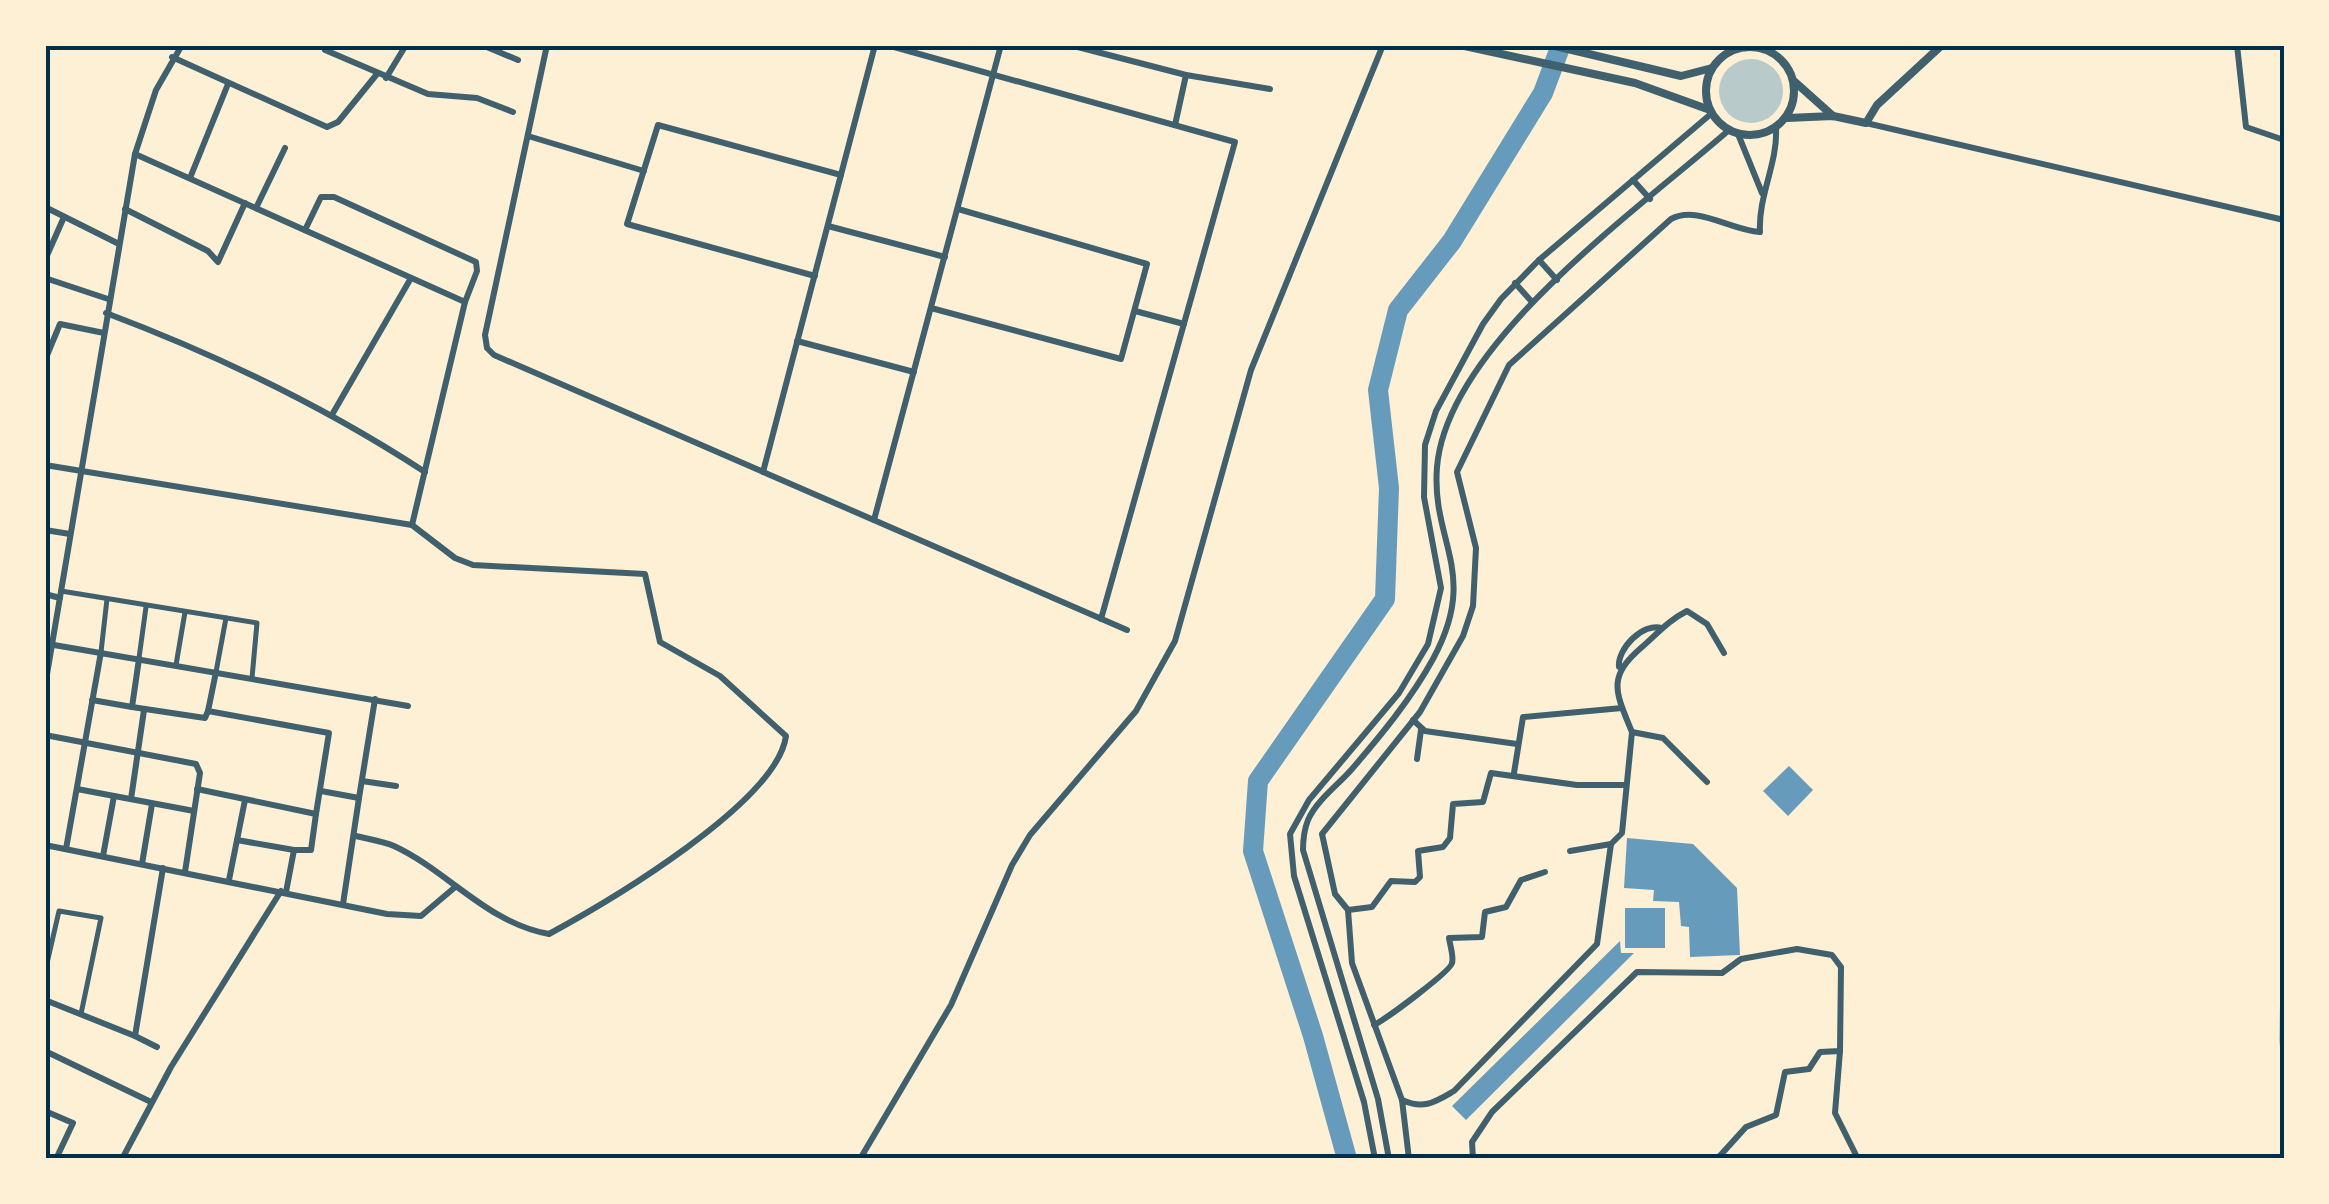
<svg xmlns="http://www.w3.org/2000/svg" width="2329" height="1204" font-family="'Exo 2',sans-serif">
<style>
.green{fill:#b9caca}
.water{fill:#669bbc}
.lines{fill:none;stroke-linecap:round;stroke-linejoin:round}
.river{stroke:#669bbc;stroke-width:20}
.pedestrian{stroke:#3f606c;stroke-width:5}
.minor{stroke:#3f606c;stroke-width:6}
.tertiary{stroke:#3f606c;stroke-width:8}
.neatline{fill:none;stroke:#003049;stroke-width:4}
</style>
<rect width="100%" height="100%" fill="#fdf0d5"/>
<g class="green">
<circle cx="1751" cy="91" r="32"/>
<polygon points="2284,855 2284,1078 2279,1040"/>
</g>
<g class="water">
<polygon points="1789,766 1813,790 1788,816 1763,791"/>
<polygon points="1627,838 1693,844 1737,888 1740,955 1690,957 1689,927 1681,926 1679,902 1653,901 1654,890 1624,888"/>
<rect x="1625" y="908" width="40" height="40"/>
<polygon points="1620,941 1621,953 1634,953 1466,1120 1452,1106"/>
</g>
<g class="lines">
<polyline class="river" points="1347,1159 1313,1036 1253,851 1258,781 1385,599 1389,488 1378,390 1398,310 1452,241 1543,93 1561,45"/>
<g class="pedestrian">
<polyline points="61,591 257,623 252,678"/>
<polyline points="101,652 107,599"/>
<polyline points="139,658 146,607"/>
<polyline points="176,665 185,612"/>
<polyline points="216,672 226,618"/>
<polyline points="45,972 59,911 101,918 81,1014"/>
</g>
<g class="minor">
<polyline points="482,45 518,60"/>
<polyline points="547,45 485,335 487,348 494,355 1127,630"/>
<polyline points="887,45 1235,142 1101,619"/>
<polyline points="1070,45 1186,75 1270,89"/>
<polyline points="2237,45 2246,127 2284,140"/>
<polyline points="325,50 428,94 477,98 513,112"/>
<polyline points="172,57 327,127 338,122 377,74"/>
<polyline points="386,78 406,45"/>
<polyline points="1866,123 2284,220"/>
<polyline points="1175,125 1186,75"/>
<polyline points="1738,134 1762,193"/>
<polyline points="528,136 644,171"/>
<polyline points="135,154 465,302 412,525"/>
<polyline points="190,178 228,84"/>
<polyline points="1633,180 1650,199"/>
<polyline points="45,207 119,244"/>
<polyline points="256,208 285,148"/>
<polyline points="125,209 208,251 218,262 245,203"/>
<polyline points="828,226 945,257"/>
<polyline points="305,230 321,197 334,197 476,262 477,271 465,302"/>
<polyline points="45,260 64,217"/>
<polyline points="1539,260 1557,280"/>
<polyline points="815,276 627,224 658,125 841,175"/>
<polyline points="45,278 108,299"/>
<polyline points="1515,283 1532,302"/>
<polyline points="931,308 1121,359 1147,264 958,209"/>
<polyline points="1135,311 1184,324"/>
<path d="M106 313C220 356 324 406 425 472"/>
<polyline points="797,341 914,372"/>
<polyline points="45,360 60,324 104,333"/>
<polyline points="333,413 411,278"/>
<path d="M45 465 412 525 455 558 473 565 645 574 660 642 720 676 786 736C777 803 606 903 549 934 487 923 448 871 394 846 382 841 368 839 356 836"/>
<polyline points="763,472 875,45"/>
<polyline points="874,520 1001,45"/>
<polyline points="45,530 70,534"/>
<polyline points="45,594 60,598"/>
<polyline points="54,645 408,706"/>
<path d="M1619 667C1617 649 1643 622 1662 628"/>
<polyline points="216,672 208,711 329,733 316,814"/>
<polyline points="45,686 135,154 156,90 182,45"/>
<polyline points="92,700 132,707 139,659"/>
<polyline points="132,707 205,718 208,711"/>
<polyline points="1413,720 1425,731 1517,744"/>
<path d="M1632 732C1615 691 1607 677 1642 647 1657 634 1669 620 1687 611L1707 624 1724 653"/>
<polyline points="45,735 196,764 200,773 185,872"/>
<polyline points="1417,759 1421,730"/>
<polyline points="1514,773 1523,717 1622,708"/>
<polyline points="362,781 396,786"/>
<polyline points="77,789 194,811"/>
<polyline points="197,789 316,814 311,850 294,850 286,892"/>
<polyline points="321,791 359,798 343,904"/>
<polyline points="359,798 375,699"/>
<polyline points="131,799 144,710"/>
<polyline points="237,840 294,850"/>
<polyline points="45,845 387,914 421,916 454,888"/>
<polyline points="66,849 101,652"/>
<polyline points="1570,851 1611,844 1622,833 1632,732 1663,738 1707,782"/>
<polyline points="103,856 114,796"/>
<polyline points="142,864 152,804"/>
<polyline points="229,880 245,800"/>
<polyline points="1348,910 1372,907 1391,881 1415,882 1420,877 1418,851 1443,847 1450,838 1453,804 1483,802 1491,773 1577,785 1626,785"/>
<polyline points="45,1000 135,1036"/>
<path d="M1374 1025C1386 1019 1451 971 1452 963 1454 957 1450 945 1449 938L1482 937 1485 912 1506 907 1521 880 1545 872"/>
<polyline points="157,1047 135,1036 163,868"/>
<polyline points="45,1051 151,1102"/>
<polyline points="1840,1051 1835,1113 1858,1159"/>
<path d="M1402 1100C1424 1110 1435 1102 1454 1091L1597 944 1611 844"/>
<polyline points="45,1111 73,1123 56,1159"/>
<polyline points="122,1159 171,1067 281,891"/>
<polyline points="860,1159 951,1005 1012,865 1030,835 1136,711 1175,641 1251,370 1383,45"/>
<polyline points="1375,1159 1364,1102 1294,876 1290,834 1309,800 1399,693 1428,644 1441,588 1424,497 1425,445 1436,411 1483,324 1501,299 1539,260 1712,113"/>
<path d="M1389 1159 1378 1099 1303 850C1303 839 1304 830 1308 820 1317 800 1338 785 1352 769 1382 734 1411 699 1433 659 1480 572 1431 543 1437 467 1447 344 1640 208 1729 130"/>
<path d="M1409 1159 1402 1100 1352 963 1348 910 1335 894 1322 834 1420 712 1463 636 1473 606 1476 548 1457 472 1509 365 1671 219C1697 205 1730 230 1760 232 1758 196 1778 163 1776 128"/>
<polyline points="1473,1159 1472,1142 1492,1112 1637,972 1722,973 1741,959 1797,949 1832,955 1841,967 1840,1051 1820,1052 1809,1069 1785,1072 1776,1115 1746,1127 1717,1159"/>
</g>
<g class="tertiary">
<polyline points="1460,45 1635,83 1710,110"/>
<polyline points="1551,45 1681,76 1712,68"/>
<circle cx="1750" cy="91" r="44"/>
<polyline points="1795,82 1833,116"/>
<polyline points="1787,118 1833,116 1866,123 1877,105 1942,45"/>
</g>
</g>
<rect width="2329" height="1204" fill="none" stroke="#fdf0d5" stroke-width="95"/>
<rect x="48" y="48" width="2234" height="1108" class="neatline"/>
</svg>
